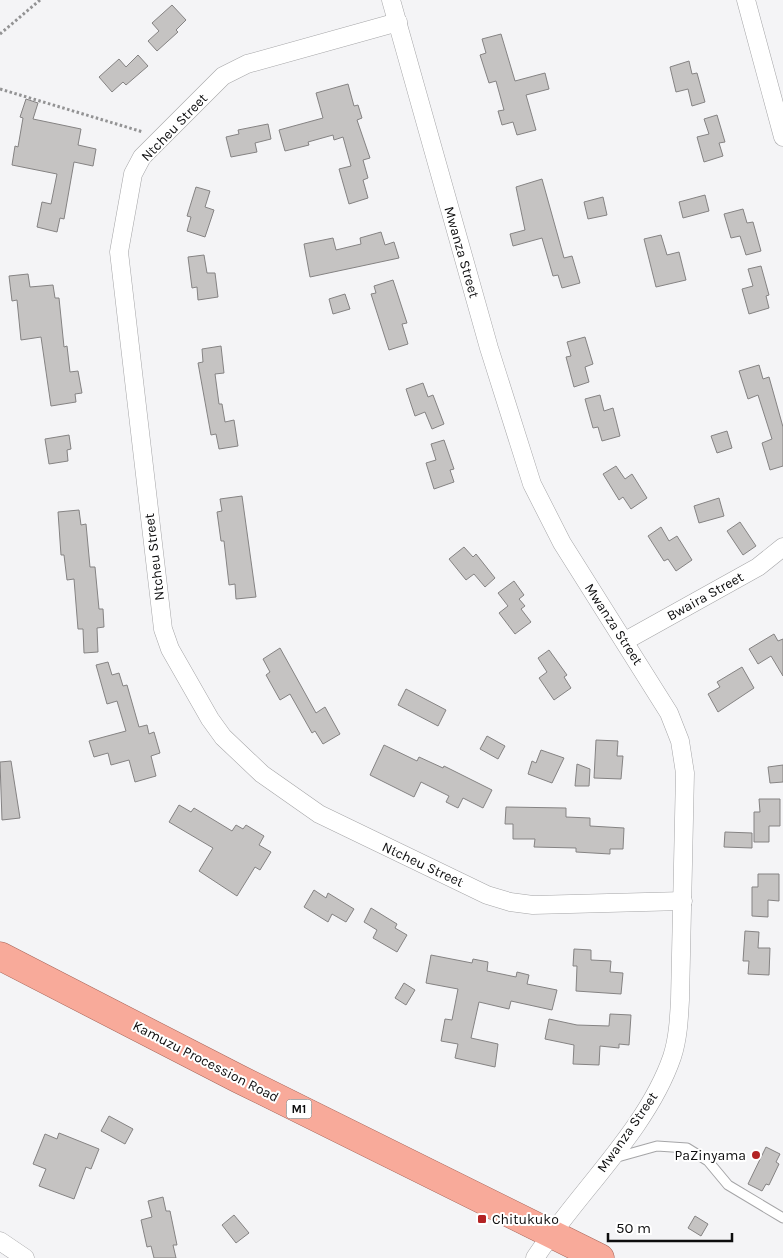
<svg xmlns="http://www.w3.org/2000/svg" width="783" height="1258" font-family="Karla,sans-serif">
<style>
.building{fill:#c5c3c2;stroke:#858383}
.lines{fill:none;stroke-linecap:round;stroke-linejoin:round}
.service-casing{stroke:#a5a5a7;stroke-width:11}
.minor-casing{stroke:#a5a5a7;stroke-width:19}
.trunk-casing{stroke:#a56559;stroke-width:29}
.path{stroke:#939394;stroke-width:3;stroke-dasharray:2.5 2.5;stroke-linecap:butt}
.service{stroke:#fff;stroke-width:9}
.minor{stroke:#fff;stroke-width:18}
.trunk{stroke:#f8aa9a;stroke-width:28}
.poi-dot{fill:#b32324;stroke:#fff;stroke-width:2}
.labels{text-anchor:middle;stroke-width:4;stroke-linejoin:round;paint-order:stroke}
.shield{fill:#fff;stroke:#565656;stroke-width:1}
.shield-label{font-size:12px;font-weight:bold;fill:#0d0d0e}
.street-label{font-size:14px;fill:#0d0d0e;stroke:#fff}
.poi-label{font-size:14px;fill:#0d0d0e;stroke:#fff;text-anchor:end}
</style>
<rect width="100%" height="100%" fill="#f4f4f6"/>
<g class="building">
<polygon points="172,5 186,20 176,30 178,32 157,51 148,41 159,31 152,23"/>
<polygon points="501,34 515,81 545,73 549,89 526,95 536,130 517,135 513,122 502,125 498,111 504,110 496,81 489,83 480,55 486,53 482,39"/>
<polygon points="138,55 148,66 126,85 123,82 112,92 99,77 119,59 126,67"/>
<polygon points="689,61 692,74 697,73 705,102 692,106 688,89 676,92 670,67"/>
<polygon points="348,84 354,106 358,105 362,118 357,120 370,158 363,160 368,178 363,180 368,198 349,204 339,169 351,166 343,137 334,140 333,135 308,142 309,145 285,151 279,130 323,118 316,93"/>
<polygon points="26,99 38,103 33,119 81,129 78,145 96,149 93,166 74,162 64,219 60,218 57,232 37,227 42,202 51,204 57,174 12,165 15,146 18,147 23,118 20,117"/>
<polygon points="717,115 725,142 719,143 723,156 704,162 697,137 709,134 704,119"/>
<polygon points="268,124 271,139 255,143 257,152 231,157 226,137 239,134 238,130"/>
<polygon points="542,179 564,258 572,256 580,283 562,288 558,275 553,276 542,238 513,246 510,234 525,230 516,187"/>
<polygon points="196,187 210,191 205,207 214,210 205,237 187,231 191,217 187,216"/>
<polygon points="705,195 709,211 683,218 679,202"/>
<polygon points="603,197 607,215 588,219 584,202"/>
<polygon points="743,209 747,223 753,222 761,251 746,255 740,236 731,238 724,214"/>
<polygon points="381,232 385,245 394,242 399,258 310,277 304,244 333,238 336,250 361,244 360,238"/>
<polygon points="661,235 667,255 679,252 686,280 656,287 644,239"/>
<polygon points="204,255 207,273 215,273 218,297 198,300 197,287 192,288 188,257"/>
<polygon points="761,266 769,295 766,296 769,308 749,314 742,289 753,286 748,269"/>
<polygon points="28,274 30,287 53,285 55,298 59,298 64,347 67,346 70,372 78,371 82,393 75,394 76,402 51,406 41,337 21,340 17,300 12,301 9,276"/>
<polygon points="393,280 407,323 402,324 408,344 389,350 371,294 376,293 374,286"/>
<polygon points="345,294 350,309 333,314 329,299"/>
<polygon points="585,337 593,364 585,367 589,382 574,387 566,357 571,356 567,342"/>
<polygon points="221,346 224,373 215,374 219,404 222,404 225,422 234,420 238,446 219,449 216,434 211,435 198,363 203,362 202,349"/>
<polygon points="759,365 763,379 769,377 783,427 783,466 770,470 762,443 772,439 758,395 748,399 739,371"/>
<polygon points="423,383 428,397 433,395 444,424 432,429 425,412 415,416 406,389"/>
<polygon points="600,395 604,411 613,408 620,436 602,441 598,427 593,428 585,399"/>
<polygon points="727,431 732,448 717,453 711,436"/>
<polygon points="69,435 71,449 67,450 68,461 49,464 45,439"/>
<polygon points="444,440 454,469 450,470 454,482 434,489 426,463 436,460 431,444"/>
<polygon points="616,466 625,479 632,474 647,498 631,509 623,497 619,500 603,474"/>
<polygon points="242,496 256,597 236,599 235,584 229,585 224,541 221,541 217,512 222,511 220,499"/>
<polygon points="719,498 724,516 699,523 694,506"/>
<polygon points="79,510 81,525 86,524 90,567 95,567 99,609 103,609 104,627 97,628 98,652 84,653 83,629 78,629 74,579 67,580 64,555 61,555 58,512"/>
<polygon points="740,522 756,546 743,555 727,531"/>
<polygon points="661,527 669,541 677,536 692,560 676,571 668,559 664,561 648,536"/>
<polygon points="464,547 473,557 476,554 495,578 485,587 474,574 466,580 449,559"/>
<polygon points="514,581 524,595 519,599 525,606 521,609 531,622 515,634 499,613 508,606 498,593"/>
<polygon points="774,634 778,641 783,639 783,676 771,656 758,664 749,649"/>
<polygon points="280,648 316,713 325,707 340,734 323,744 315,731 312,733 290,694 280,700 266,675 270,672 263,659"/>
<polygon points="549,650 567,675 564,677 571,688 554,700 539,678 547,672 538,658"/>
<polygon points="108,662 112,675 119,673 123,686 127,685 139,727 147,725 149,734 154,732 160,753 151,756 156,776 135,782 129,760 111,765 108,753 94,757 89,741 126,731 117,701 107,704 96,665"/>
<polygon points="742,667 754,688 718,712 708,694 720,687 717,682"/>
<polygon points="406,689 446,710 438,726 398,705"/>
<polygon points="487,736 505,746 498,759 480,749"/>
<polygon points="596,740 618,741 617,756 623,756 621,779 594,778"/>
<polygon points="384,745 417,761 419,757 443,768 444,766 492,790 483,808 463,798 458,808 446,802 449,796 421,782 414,797 370,775"/>
<polygon points="541,750 564,758 552,783 528,774 532,761 536,763"/>
<polygon points="11,761 20,818 2,820 0,762"/>
<polygon points="577,764 590,769 589,786 575,786"/>
<polygon points="783,765 783,782 770,783 768,767"/>
<polygon points="759,799 780,799 780,826 769,826 769,842 754,842 754,812 760,812"/>
<polygon points="179,805 191,812 194,808 232,831 236,825 243,829 246,825 264,836 259,845 271,852 260,870 255,867 237,896 199,871 213,848 169,822"/>
<polygon points="506,807 566,808 566,817 590,818 590,826 624,828 623,849 610,849 610,854 576,852 576,848 534,847 535,839 513,839 513,824 505,824"/>
<polygon points="725,832 752,833 752,848 724,847"/>
<polygon points="758,874 779,874 779,901 768,900 768,917 752,916 752,887 758,887"/>
<polygon points="314,890 326,898 328,893 354,909 346,922 332,914 328,922 304,907"/>
<polygon points="371,908 397,924 395,928 407,935 397,952 373,938 377,930 364,922"/>
<polygon points="745,931 759,932 758,948 770,948 769,975 748,974 749,961 743,961"/>
<polygon points="574,949 591,950 591,960 611,961 610,972 623,973 621,994 576,991 577,966 573,966"/>
<polygon points="431,955 472,963 473,959 488,962 487,971 516,977 517,972 529,975 527,984 557,990 552,1010 511,1001 509,1009 479,1002 471,1038 498,1044 495,1067 455,1058 458,1044 441,1041 445,1019 452,1020 458,989 426,983"/>
<polygon points="404,983 415,990 406,1005 395,998"/>
<polygon points="610,1014 631,1015 629,1045 619,1044 619,1048 600,1046 599,1065 573,1064 574,1045 545,1039 549,1019 577,1025 609,1026"/>
<polygon points="109,1116 133,1129 125,1144 101,1131"/>
<polygon points="59,1133 99,1149 91,1169 86,1167 74,1199 39,1186 46,1169 33,1164 45,1134 57,1139"/>
<polygon points="766,1147 780,1154 776,1162 779,1164 769,1185 766,1184 762,1191 748,1184"/>
<polygon points="163,1197 166,1211 170,1211 177,1245 173,1245 176,1258 154,1258 151,1246 147,1247 141,1220 152,1217 148,1201"/>
<polygon points="234,1215 249,1233 236,1243 222,1225"/>
<polygon points="695,1216 708,1224 701,1236 688,1228"/>
</g>
<g class="lines">
<g class="service-casing">
<polyline id="service" points="614,1158 657,1146 687,1148 708,1161 728,1185 783,1218"/>
</g>
<g class="minor-casing">
<g id="minor">
<path d="M391 0 489 348 532 484 562 543 669 713 680 741 685 773 680 1000C679 1019 678 1039 672 1057 647 1130 577 1193 535 1258"/>
<polyline points="746,0 783,137"/>
<polyline points="398,22 247,64 223,76 142,157 133,174 119,252 163,629 170,649 210,719 223,737 262,774 319,814 487,895 510,902 533,905 683,901"/>
<polyline points="625,641 758,567 783,547"/>
<polyline points="0,1241 25,1258"/>
</g>
</g>
<g class="trunk-casing">
<polyline id="trunk" points="0,956 239,1079 600,1258"/>
</g>
<g class="path">
<polyline points="0,34 40,0"/>
<polyline points="0,89 143,132"/>
</g>
<use href="#service" class="service"/>
<use href="#minor" class="minor"/>
<use href="#trunk" class="trunk"/>
</g>
<g class="poi-dot">
<circle cx="756" cy="1155" r="5"/>
<rect x="477" y="1214" width="10" height="10" rx="2.5"/>
</g>
<g class="labels">
<rect class="shield" x="286.5" y="1099.5" width="25" height="19" rx="4"/>
<g class="shield-label">
<text x="299" y="1113">M1</text>
</g>
<g class="street-label">
<text transform="translate(174 127) rotate(-46)" y="5">Ntcheu Street</text>
<text transform="translate(462 252) rotate(74)" y="5">Mwanza Street</text>
<text transform="translate(154 557) rotate(-97)" y="5">Ntcheu Street</text>
<text transform="translate(705 596) rotate(-29)" y="5">Bwaira Street</text>
<text transform="translate(614 624) rotate(57)" y="5">Mwanza Street</text>
<text transform="translate(423 864) rotate(25)" y="5">Ntcheu Street</text>
<text transform="translate(206 1061) rotate(27)" y="5">Kamuzu Procession Road</text>
<text transform="translate(627 1132) rotate(-55)" y="5">Mwanza Street</text>
</g>
<g class="poi-label">
<text x="746" y="1160">PaZinyama</text>
<text x="492" y="1224" text-anchor="start">Chitukuko</text>
</g>
</g>
<path d="M608 1233v8h124v-8" fill="none" stroke="#0d0d0e" stroke-width="2.5"/>
<text x="616" y="1233" font-size="15" fill="#0d0d0e" stroke="#ffffff" stroke-width="4" paint-order="stroke">50 m</text>
</svg>
